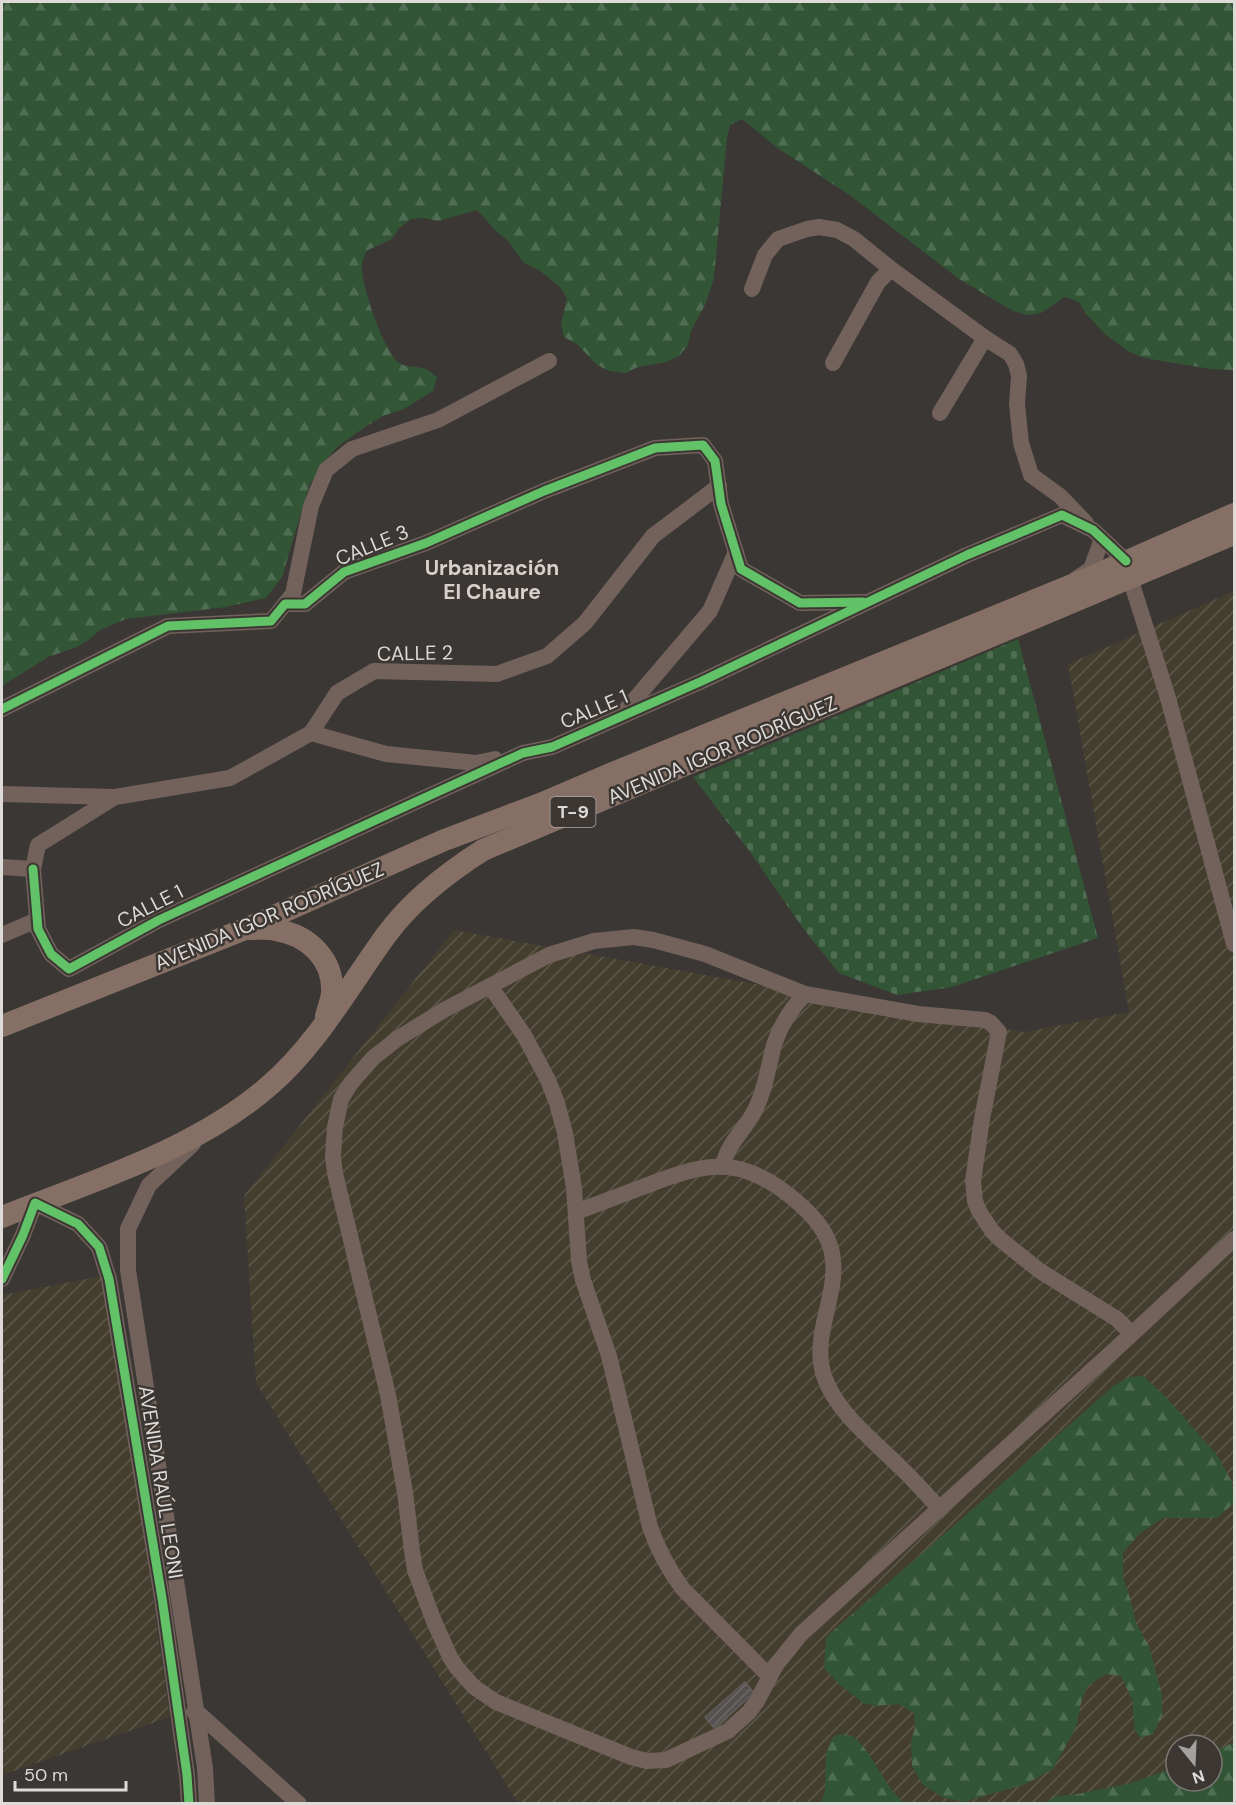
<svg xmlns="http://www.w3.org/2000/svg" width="1236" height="1805" font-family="'DM Sans',sans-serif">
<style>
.industrial{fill:url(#industrial-furrows);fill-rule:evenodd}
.forest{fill:url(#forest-firs)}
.cemetery{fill:url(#cemetery-stones)}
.building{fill:url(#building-hatch);stroke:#605d5c;stroke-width:1.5}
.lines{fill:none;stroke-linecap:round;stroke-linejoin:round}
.minor{stroke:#72625b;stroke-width:16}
.highway{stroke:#867065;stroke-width:22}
.cycleway-casing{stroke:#3c3733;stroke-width:13}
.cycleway{stroke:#61c268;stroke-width:9}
.labels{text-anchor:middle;stroke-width:5;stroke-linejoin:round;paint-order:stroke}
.shield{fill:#3c3733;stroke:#ada9a6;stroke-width:1.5}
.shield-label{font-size:18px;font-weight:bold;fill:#dddad8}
.street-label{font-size:20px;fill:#dddad8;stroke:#3c3733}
.neighbourhood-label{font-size:21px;font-weight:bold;fill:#d7d0cc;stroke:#3c3733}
</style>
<defs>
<pattern id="industrial-furrows" width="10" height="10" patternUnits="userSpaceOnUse" patternTransform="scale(1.5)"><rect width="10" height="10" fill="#443e2e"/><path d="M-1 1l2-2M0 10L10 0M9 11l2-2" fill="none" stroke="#5f594c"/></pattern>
<pattern id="forest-firs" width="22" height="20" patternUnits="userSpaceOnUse" patternTransform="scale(1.5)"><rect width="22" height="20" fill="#325535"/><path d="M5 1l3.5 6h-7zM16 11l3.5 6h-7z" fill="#4f6d52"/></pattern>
<pattern id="cemetery-stones" width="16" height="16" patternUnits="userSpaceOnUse" patternTransform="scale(1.5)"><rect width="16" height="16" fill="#325535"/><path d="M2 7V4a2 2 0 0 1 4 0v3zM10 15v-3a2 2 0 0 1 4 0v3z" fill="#4f6d52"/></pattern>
<pattern id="building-hatch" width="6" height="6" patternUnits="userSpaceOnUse" patternTransform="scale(1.5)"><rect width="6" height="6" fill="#545150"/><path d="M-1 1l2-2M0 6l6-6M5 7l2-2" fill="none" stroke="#6c6968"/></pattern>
</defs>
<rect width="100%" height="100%" fill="#3a3735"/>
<g class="industrial">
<path d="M1234 591V1803H518L256 1383 244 1196 454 930 1024 1032 1129 1012 1068 664ZM1176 1745H1212V1781H1176Z"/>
<polygon points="107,1275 170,1717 2,1775 2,1295"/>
</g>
<g class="forest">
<path d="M2 2H1234V370L1211 369 1156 360 1141 357 1128 351 1105 334 1086 314 1079 302 1065 297 1041 313 1028 315 1013 311 959 279 851 196 776 147 742 119 730 125 727 138 714 278 705 305 691 331 688 345 679 356 666 362 638 367 625 373 610 371 597 365 577 344 564 337 561 324 567 298 560 287 539 270 524 263 507 240 497 232 477 210 438 221 424 218 411 219 399 228 392 239 366 251C365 255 363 260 362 264 360 283 384 352 399 363 406 368 418 366 426 369 430 371 434 375 437 377L433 391 404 409 383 416 365 427 337 447 321 466 309 486 282 577 266 598 226 607 126 619 100 630 90 639 77 647 48 657 2 686Z"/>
<polygon points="1143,1376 1162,1393 1217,1455 1232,1482 1234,1503 1217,1518 1163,1518 1139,1534 1123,1553 1123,1577 1130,1598 1136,1623 1149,1646 1162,1695 1162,1716 1153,1734 1140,1738 1135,1730 1132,1700 1121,1676 1106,1674 1088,1686 1082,1699 1076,1727 1053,1769 1024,1785 993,1793 965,1802 944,1798 923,1785 912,1766 911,1743 915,1727 914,1713 899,1704 876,1706 863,1703 840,1685 824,1668 826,1637 1115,1385 1130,1377"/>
<polygon points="842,1734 853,1736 867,1751 890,1788 904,1803 821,1803 825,1792 826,1755 830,1742 834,1736"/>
<polygon points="1234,1742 1234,1803 1046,1803 1056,1796 1078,1794 1131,1783 1176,1767 1176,1781 1212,1781 1212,1753"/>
</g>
<polygon class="cemetery" points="1018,639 1098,938 952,987 897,995 839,973 805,931 750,852 693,777"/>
<polygon class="building" points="745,1682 754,1693 714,1728 705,1717"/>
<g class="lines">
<g class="minor">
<polyline points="752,289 765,255 778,239 807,229 819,227 837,230 854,239 891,269 985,338 1010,354 1016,364 1019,376 1017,404 1021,443 1031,475 1060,496 1086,523"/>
<polyline points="833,363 878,282 891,269"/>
<polyline points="940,413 985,338"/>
<polyline points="1130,578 1168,698 1234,944"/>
<polyline points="1076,579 1091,569 1102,539"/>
<polyline points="285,604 293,594 311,506 326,470 352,449 438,420 549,361"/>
<polyline points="2,709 168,626 271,621 285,604 305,604 344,572 426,543 544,491 655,448 703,445 715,461 721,504 741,569 800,603 863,602"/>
<polyline points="624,712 710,611 736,552"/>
<polyline points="311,733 386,754 476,763 495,759"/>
<polyline points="2,794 115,797"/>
<polyline points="2,867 33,869 38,845 115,797 230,778 311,733 337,693 374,671 497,674 547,656 585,623 653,536 719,486"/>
<polyline points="33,869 38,929 51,954 69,969 159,920 378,819 523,753 552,747 702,681 967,555 1062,515 1093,530 1126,561"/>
<polyline points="2,935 37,920"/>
<path d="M490 986 524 1035 548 1080 557 1103 565 1133 574 1188 579 1261 583 1280 609 1356 650 1527C658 1550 668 1569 683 1589L769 1676"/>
<polyline points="193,1144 149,1185 128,1229 128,1270 205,1768 207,1804"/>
<path d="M723 1167C726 1145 744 1131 754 1112 765 1091 768 1068 774 1045 780 1026 791 1009 805 994"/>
<path d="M576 1212C597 1204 619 1196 640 1188 674 1175 713 1158 749 1172 766 1178 782 1189 795 1200 814 1216 831 1235 833 1260 837 1299 811 1336 824 1376 836 1412 873 1440 899 1466 913 1479 926 1494 940 1509"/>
<polyline points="2,1279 23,1235 35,1203 78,1224 99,1247 109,1279 162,1598 187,1775 189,1804"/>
<polyline points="1132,1334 1117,1319 1040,1271 1001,1240 992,1231 979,1211 975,1201 973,1181 982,1119 999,1032 991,1023 985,1020 918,1014 805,994 705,954 653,940 634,937 594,941 549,955 444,1010 397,1039 373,1058 351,1083 341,1099 335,1127 333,1157 335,1173 388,1395 405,1492 412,1551 415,1570 433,1619 450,1657 457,1668 474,1687 496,1702 631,1757 647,1761 666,1760 728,1731 749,1712 757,1701 776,1665 801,1634 1132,1334 1234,1239"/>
<polyline points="194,1712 197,1712 299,1804"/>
</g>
<g class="highway">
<path d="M249 929C258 929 268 928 276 930 309 935 334 960 332 993 331 1001 328 1009 326 1016"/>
<polyline points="2,1026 245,929 442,841 540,804 610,774 1082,581 1234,514"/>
<path d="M2 1217C92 1181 196 1150 270 1085 317 1045 351 983 387 934 412 900 447 873 483 850L1234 534"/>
</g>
<g class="cycleway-casing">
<g id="cycleway">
<polyline points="2,709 168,626 271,621 285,604 305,604 344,572 426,543 544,491 655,448 703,445 715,461 721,504 741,569 800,603 863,602"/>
<polyline points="33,869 38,929 51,954 69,969 159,920 378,819 523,753 552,747 702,681 967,555 1062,515 1093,530 1126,561"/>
<polyline points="2,1279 23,1235 35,1203 78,1224 99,1247 109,1279 162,1598 187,1775 189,1804"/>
</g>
</g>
<use href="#cycleway" class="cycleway"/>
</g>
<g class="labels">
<rect class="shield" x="550.5" y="797" width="45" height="30" rx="4.5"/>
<g class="shield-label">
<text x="573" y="818">T-9</text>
</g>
<g class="street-label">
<text transform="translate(372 545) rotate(-22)" y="7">CALLE 3</text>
<text transform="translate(415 653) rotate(-1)" y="7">CALLE 2</text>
<text transform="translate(594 709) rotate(-23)" y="7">CALLE 1</text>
<text transform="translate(722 750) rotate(-23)" y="7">AVENIDA IGOR RODRÍGUEZ</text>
<text transform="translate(150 906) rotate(-27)" y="7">CALLE 1</text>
<text transform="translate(269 916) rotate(-23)" y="7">AVENIDA IGOR RODRÍGUEZ</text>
<text transform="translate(161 1482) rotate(81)" y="7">AVENIDA RAÚL LEONI</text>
</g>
<g class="neighbourhood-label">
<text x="492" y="575">Urbanización<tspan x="492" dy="24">El Chaure</tspan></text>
</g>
</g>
<rect width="1236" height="1805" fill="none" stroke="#dddad8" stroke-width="6"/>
<g transform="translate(1194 1763) rotate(162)"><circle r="28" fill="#3c3733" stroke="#7c7875" stroke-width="1.5"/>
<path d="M0-4.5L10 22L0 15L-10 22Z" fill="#a4a19f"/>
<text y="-9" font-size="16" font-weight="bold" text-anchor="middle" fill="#dddad8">N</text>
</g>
<path d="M15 1781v9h111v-9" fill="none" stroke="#dddad8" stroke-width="3"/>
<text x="24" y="1781" font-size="18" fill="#dddad8" stroke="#3c3733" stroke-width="4.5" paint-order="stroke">50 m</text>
</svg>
